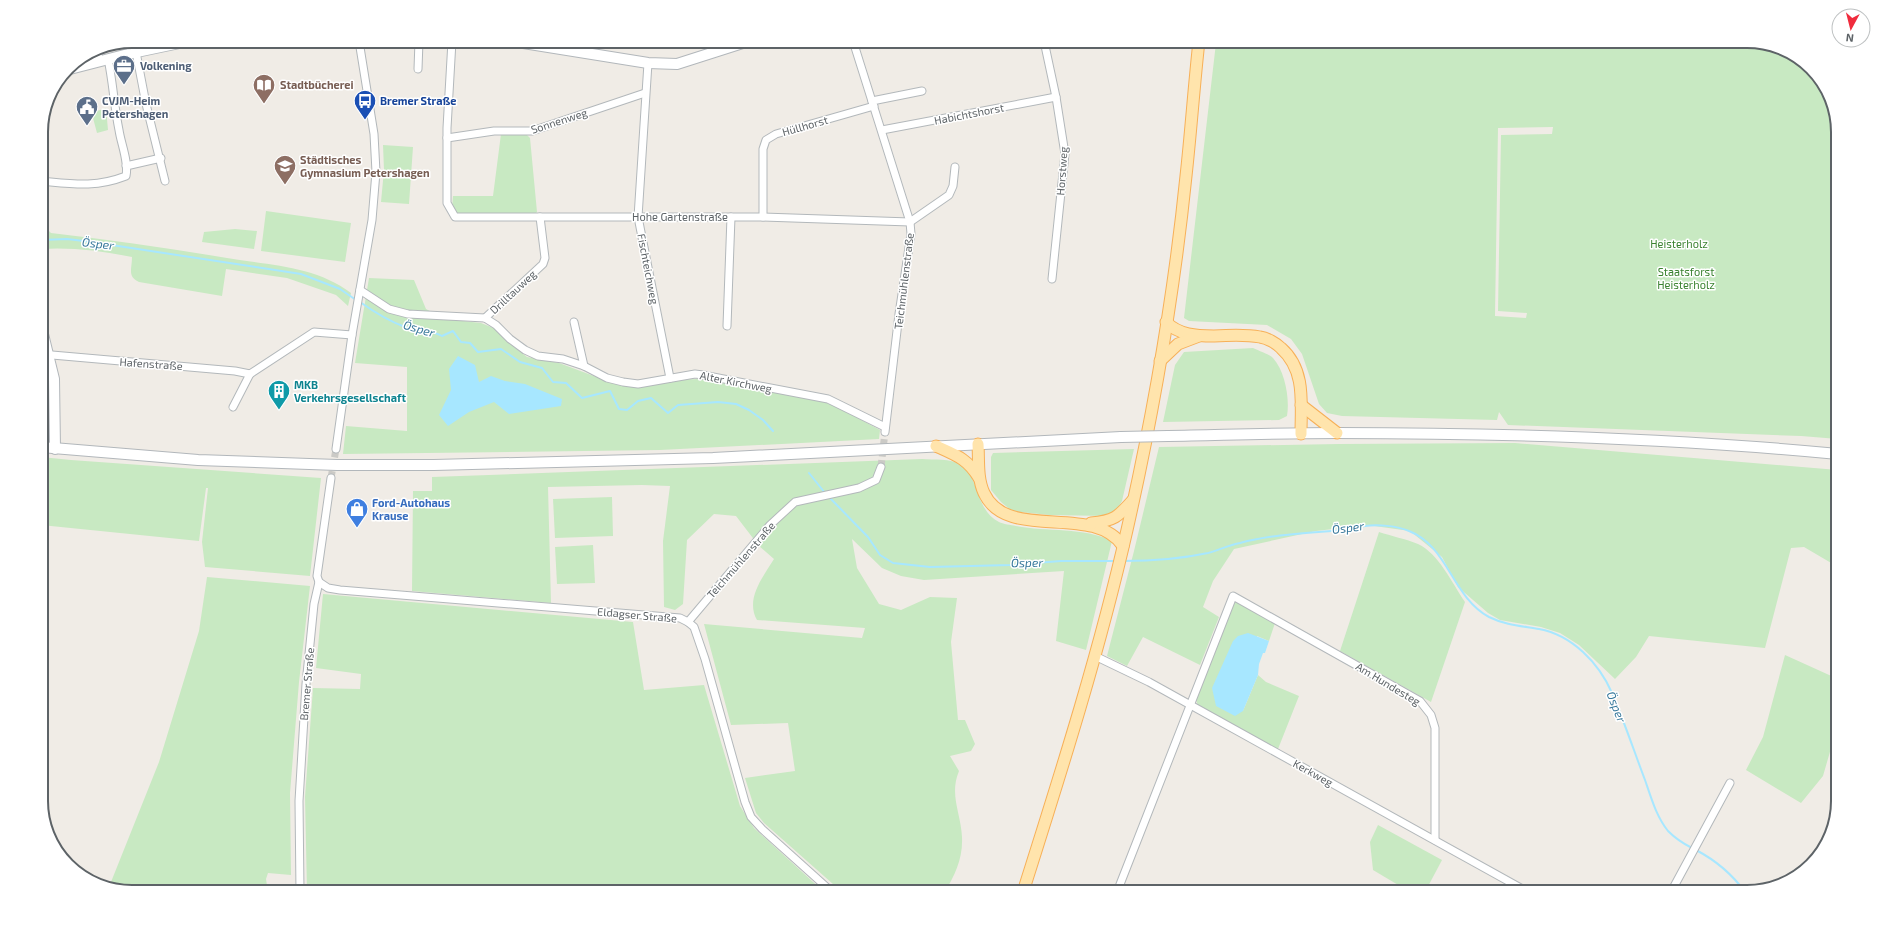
<svg xmlns="http://www.w3.org/2000/svg" width="1879" height="933" font-family="'Exo 2',sans-serif">
<style>
.green{fill:#c8e9c2;fill-rule:evenodd}
.water{fill:#a7e7ff}
.lines{fill:none;stroke-linecap:round;stroke-linejoin:round}
.stream{stroke:#a7e7ff;stroke-width:2}
.street-tunnel{stroke:#cbcac6;stroke-width:7;stroke-dasharray:7 3.5;stroke-linecap:butt}
.street-casing{stroke:#b3b8bb;stroke-width:9}
.secondary-casing{stroke:#b2b7bb;stroke-width:12}
.primary-casing{stroke:#f7b058;stroke-width:13}
.street{stroke:#fff;stroke-width:7}
.secondary{stroke:#fff;stroke-width:10}
.primary{stroke:#ffe4ac;stroke-width:11}
.secondary-bridge-casing{stroke:#b2b7bb;stroke-width:12;stroke-linecap:butt}
.secondary-bridge{stroke:#fff;stroke-width:10}
.labels{text-anchor:middle;stroke-width:3;stroke-linejoin:round;paint-order:stroke}
.service-label{font-size:11px;font-weight:bold;fill:#4e5e75;stroke:#fff;text-anchor:start}
.education-label{font-size:11px;font-weight:bold;fill:#785e54;stroke:#fff;text-anchor:start}
.transit-label{font-size:11px;font-weight:bold;fill:#164399;stroke:#fff;text-anchor:start}
.street-label{font-size:11px;fill:#5d6367;stroke:#fff}
.park-label{font-size:11px;fill:#3a8230;stroke:#fff}
.culture-label{font-size:11px;font-weight:bold;fill:#0d838f;stroke:#fff;text-anchor:start}
.shop-label{font-size:11px;font-weight:bold;fill:#366cbe;stroke:#fff;text-anchor:start}
.water-label{font-size:12px;font-style:italic;fill:#37789b;stroke:#fff}
.rim{fill:none;stroke:#5d6367;stroke-width:2}
</style>
<rect width="100%" height="100%" fill="#f0ece6"/>
<g class="green">
<path d="M1218 41H1747L1787 50 1823 81 1838 126V439L1801 436 1508 425 1499 412 1497 420 1342 416 1327 413 1319 404 1302 354 1291 339 1267 325 1189 321 1184 318 1216 43ZM1553 127 1552 134 1501 135 1498 311 1527 313 1526 318 1495 316 1498 128Z"/>
<polygon points="96,105 97,111 106,108 108,130 97,133 93,118 85,120 83,109"/>
<polygon points="501,134 526,134 530,138 537,212 535,214 457,214 452,209 453,196 493,196"/>
<polygon points="383,145 413,147 409,204 381,202 384,170"/>
<path d="M43 187 45 227 51 233C110 240 168 248 227 258 269 265 316 266 351 293L348 306 336 295 287 278 226 269 222 296 139 282C127 276 132 269 132 257 102 251 72 247 41 249V188Z"/>
<polygon points="266,211 351,223 345,262 261,251"/>
<polygon points="235,229 257,231 254,249 202,242 204,232"/>
<polygon points="369,278 414,280 426,309 445,319 481,323 496,329 504,339 527,357 559,363 610,382 699,379 828,402 880,430 879,439 660,450 343,454 346,426 407,431 407,367 355,363"/>
<path d="M1253 348C1259 351 1269 354 1273 358 1285 371 1290 399 1287 416L1279 420 1163 422 1175 365 1184 352Z"/>
<polygon points="41,363 46,391 43,424 41,428"/>
<polygon points="1515,443 1838,470 1838,567 1804,547 1791,548 1765,648 1649,636 1636,657 1615,679 1579,645 1560,633 1541,627 1500,620 1488,613 1458,587 1442,557 1410,531 1367,525 1316,531 1234,549 1213,581 1203,607 1219,617 1200,665 1143,637 1127,666 1107,656 1134,551 1159,447 1339,444"/>
<polygon points="1134,449 1122,501 1116,511 1107,516 1049,515 1012,511 1001,502 991,490 991,457 993,453"/>
<polygon points="41,457 71,460 321,478 310,576 205,567 202,542 208,488 206,488 199,541 41,525"/>
<path d="M922 459C934 460 950 458 961 465 979 475 975 510 999 522 1003 524 1011 525 1016 526 1047 532 1084 527 1112 541L1086 650 1056 641 1064 571 924 580 901 576 882 568 852 539 857 568 879 604 901 610 930 597 957 598 951 642 958 720H965L975 744 971 751 950 756 959 771C949 795 961 813 962 837 963 859 955 874 945 892H842L764 823 756 813 745 778 795 771 788 723 731 725 704 624 862 638 865 628 757 620C745 599 763 577 774 559L759 546 736 516 714 514 687 540 683 604 675 610 664 607 663 541 670 486 642 485 548 487 551 603 412 591 413 491H432V477Z"/>
<polygon points="612,497 613,536 555,538 553,499"/>
<path d="M1379 532C1391 536 1406 539 1418 544 1439 554 1452 583 1465 602L1431 702 1340 651Z"/>
<polygon points="593,545 595,583 557,584 555,547"/>
<polygon points="207,577 310,586 299,682 290,793 291,875 268,873 266,879 268,892 132,892 109,887 159,762 199,631"/>
<polygon points="323,594 633,622 644,690 704,685 740,806 754,828 824,892 307,892 305,797 313,688 360,689 361,674 316,668"/>
<polygon points="1236,601 1275,623 1269,641 1257,636 1243,711 1258,675 1266,682 1299,696 1278,749 1198,706 1195,696 1233,603"/>
<polygon points="1785,655 1838,679 1838,724 1823,776 1801,803 1746,770 1763,737"/>
<polygon points="1378,825 1442,860 1425,892 1410,892 1373,870 1370,842"/>
</g>
<g class="water">
<polygon points="458,356 475,365 479,382 491,376 505,381 525,384 562,399 561,406 509,414 494,402 469,412 448,426 439,415 451,390 449,369"/>
<polygon points="1248,633 1269,641 1265,653 1263,653 1259,664 1258,675 1243,711 1235,716 1216,706 1212,688 1233,641 1238,636"/>
</g>
<g class="lines">
<g class="stream">
<polyline points="41,240 67,239 92,242 301,274 340,289 356,300"/>
<path d="M360 302C374 312 389 321 405 327 417 331 430 329 442 336L453 331 461 342 470 343 478 352 501 349 520 362 542 368 553 382 566 383 582 398 610 391 619 409 627 410 638 401 651 398 668 413 678 405 718 402 736 404 749 410 763 420 773 431"/>
<polyline points="809,473 825,493"/>
<polyline points="828,496 868,537 880,555 893,563 930,567 1011,565 1061,561 1116,561"/>
<path d="M1123 561C1151 561 1180 559 1208 553 1219 550 1229 545 1240 543 1273 534 1309 533 1343 530 1351 529 1358 527 1365 526 1378 524 1397 526 1409 531 1448 546 1452 597 1489 617 1505 625 1522 626 1539 629 1572 635 1599 663 1612 693 1624 721 1634 751 1645 780 1651 797 1656 816 1668 831 1674 837 1684 844 1692 848"/>
<path d="M1696 850C1715 860 1732 874 1745 892"/>
</g>
<g class="street-tunnel">
<polyline points="881,467 885,432"/>
<polyline points="331,478 336,449"/>
</g>
<g class="street-casing">
<g id="street">
<polyline points="452,41 447,128 447,203 455,217 763,217 910,222"/>
<polyline points="853,41 910,222 911,234 899,314 885,432"/>
<polyline points="1044,41 1056,97 1065,154 1052,279"/>
<polyline points="128,42 132,53"/>
<polyline points="96,49 100,61"/>
<polyline points="136,52 146,104 165,181"/>
<polyline points="648,63 638,217 670,378"/>
<polyline points="418,69 419,41"/>
<polyline points="872,101 922,91"/>
<polyline points="882,130 1056,97"/>
<polyline points="447,138 494,131 532,131 645,93"/>
<polyline points="126,166 161,158"/>
<path d="M41 181C73 184 95 188 126 176 129 162 121 144 119 130 114 106 113 82 108 59"/>
<polyline points="763,217 763,149 766,140 776,134 874,106"/>
<polyline points="910,222 949,195 953,186 955,167"/>
<polyline points="360,290 389,309 408,314 485,318 496,325 510,339 525,350 538,356 563,359 584,366 607,378 623,382 638,384 695,374 703,375 828,399 885,427"/>
<polyline points="485,318 543,264 545,258 540,217"/>
<polyline points="574,322 584,366"/>
<polyline points="727,326 731,217"/>
<polyline points="52,355 235,371 250,374 314,332 352,335"/>
<polyline points="233,407 250,374"/>
<polyline points="336,449 352,335 372,220 376,172 374,134 359,41"/>
<polyline points="319,582 328,588 340,590 680,618 688,622 694,627 705,659 745,802 751,817 762,829 832,892"/>
<polyline points="688,622 770,525 795,502 859,488 876,480 881,467"/>
<polyline points="1097,657 1149,682 1528,892"/>
<polyline points="300,892 299,801 306,684 314,604 319,582 317,576 331,478"/>
<polyline points="1117,892 1233,596 1420,701 1431,715 1435,728 1435,840"/>
<polyline points="1671,892 1730,783"/>
</g>
</g>
<g class="secondary-casing">
<g id="secondary">
<polyline points="511,41 648,63 677,64 749,41"/>
<polyline points="66,70 132,53 189,41"/>
<polyline points="41,326 54,379 55,449"/>
<path d="M1168 436C1224 435 1281 433 1337 433 1504 433 1672 438 1838 454"/>
<polyline points="41,447 198,460 337,465 434,465 713,458 1121,437"/>
</g>
</g>
<g class="primary-casing">
<g id="primary">
<path d="M1166 322C1179 335 1196 336 1214 336 1229 335 1245 334 1260 337 1267 338 1276 343 1281 348 1306 370 1301 403 1301 434"/>
<polyline points="1160,361 1178,344 1199,336"/>
<polyline points="1301,405 1337,433"/>
<path d="M978 444C979 460 977 478 984 493 1007 543 1093 502 1123 546"/>
<path d="M936 446C956 455 968 459 979 478"/>
<path d="M1091 523C1114 521 1118 517 1133 500"/>
<path d="M1023 892C1061 772 1099 653 1127 530 1153 415 1174 294 1186 176 1191 131 1194 86 1199 41"/>
</g>
</g>
<use href="#street" class="street"/>
<use href="#secondary" class="secondary"/>
<use href="#primary" class="primary"/>
<g class="secondary-bridge-casing">
<polyline id="secondary-bridge" points="1121,437 1168,436"/>
</g>
<use href="#secondary-bridge" class="secondary-bridge"/>
</g>
<defs>
<g id="office-pin" transform="scale(1.15)"><path d="M0 17L-7.5 6A9.5 9.5 0 1 1 7.5 6Z" fill="#5c6f8a" stroke="#fff"/><path d="M-6-3h4V-5.5h4V-3h4V5H-6ZM-1-4.5V-3h2v-1.5ZM-6 0V1H6V0Z" fill="#fff"/></g>
<g id="library-pin" transform="scale(1.15)"><path d="M0 17L-7.5 6A9.5 9.5 0 1 1 7.5 6Z" fill="#8d6e63" stroke="#fff"/><path d="M-6-4Q-3-5.5-.7-3.5V5Q-3 3-6 4ZM6-4Q3-5.5 .7-3.5V5Q3 3 6 4Z" fill="#fff"/></g>
<g id="bus-pin" transform="scale(1.15)"><path d="M0 17L-7.5 6A9.5 9.5 0 1 1 7.5 6Z" fill="#1a4fb4" stroke="#fff"/><path d="M-5-6H5V4H4V6H2V4H-2V6H-4V4H-5ZM-3.5-4V0h7V-4ZM-3.5 1.2v1.5H-2V1.2ZM2 1.2v1.5H3.5V1.2Z" fill="#fff"/></g>
<g id="civic-pin" transform="scale(1.15)"><path d="M0 17L-7.5 6A9.5 9.5 0 1 1 7.5 6Z" fill="#5c6f8a" stroke="#fff"/><path d="M-.6-6.5H3V-4.5H.6V-3L4-1V1h2V6H-6V1h2V-1L-.6-3ZM-1.2 2.5V6h2.4V2.5Z" fill="#fff"/></g>
<g id="school-pin" transform="scale(1.15)"><path d="M0 17L-7.5 6A9.5 9.5 0 1 1 7.5 6Z" fill="#8d6e63" stroke="#fff"/><path d="M0-5L7-2L0 1L-7-2ZM-4 1L0 2.5L4 1V4Q0 6-4 4Z" fill="#fff"/></g>
<g id="building-pin" transform="scale(1.15)"><path d="M0 17L-7.5 6A9.5 9.5 0 1 1 7.5 6Z" fill="#0f9aa8" stroke="#fff"/><path d="M-4-6H4V6H1V3H-1V6H-4ZM-2.5-4.3h1.7v1.8h-1.7ZM.8-4.3h1.7v1.8H.8ZM-2.5-1h1.7V.8h-1.7ZM.8-1h1.7V.8H.8Z" fill="#fff"/></g>
<g id="shop-pin" transform="scale(1.15)"><path d="M0 17L-7.5 6A9.5 9.5 0 1 1 7.5 6Z" fill="#3f7fe0" stroke="#fff"/><path d="M-5-2.5h2.3a2.7 3.5 0 0 1 5.4 0H5L5.5 6h-11ZM-1.5-2.5h3a1.5 2.3 0 0 0-3 0Z" fill="#fff"/></g>
</defs>
<g fill-rule="evenodd">
<use href="#office-pin" x="124" y="66"/>
<use href="#library-pin" x="264" y="85"/>
<use href="#bus-pin" x="365" y="101"/>
<use href="#civic-pin" x="87" y="107"/>
<use href="#school-pin" x="285" y="166"/>
<use href="#building-pin" x="279" y="391"/>
<use href="#shop-pin" x="357" y="509"/>
</g>
<g class="labels">
<g class="service-label">
<text x="140" y="70">Volkening</text>
<text x="102" y="105">CVJM-Heim<tspan x="102" dy="13">Petershagen</tspan></text>
</g>
<g class="education-label">
<text x="280" y="89">Stadtbücherei</text>
<text x="300" y="164">Städtisches<tspan x="300" dy="13">Gymnasium Petershagen</tspan></text>
</g>
<g class="transit-label">
<text x="380" y="105">Bremer Straße</text>
</g>
<g class="street-label">
<text transform="translate(969 114) rotate(-11)" y="4">Habichtshorst</text>
<text transform="translate(559 121) rotate(-18)" y="4">Sonnenweg</text>
<text transform="translate(805 126) rotate(-16)" y="4">Hüllhorst</text>
<text transform="translate(1062 171) rotate(-86)" y="4">Horstweg</text>
<text x="680" y="221">Hohe Gartenstraße</text>
<text transform="translate(648 269) rotate(79)" y="4">Fischteichweg</text>
<text transform="translate(904 281) rotate(-83)" y="4">Teichmühlenstraße</text>
<text transform="translate(513 292) rotate(-43)" y="4">Drilltauweg</text>
<text transform="translate(151 364) rotate(4)" y="4">Hafenstraße</text>
<text transform="translate(736 382) rotate(11)" y="4">Alter Kirchweg</text>
<text transform="translate(741 560) rotate(-49)" y="4">Teichmühlenstraße</text>
<text transform="translate(637 615) rotate(5)" y="4">Eldagser Straße</text>
<text transform="translate(307 684) rotate(-85)" y="4">Bremer Straße</text>
<text transform="translate(1388 684) rotate(31)" y="4">Am Hundesteg</text>
<text transform="translate(1313 773) rotate(29)" y="4">Kerkweg</text>
</g>
<g class="park-label">
<text x="1679" y="248">Heisterholz</text>
<text x="1686" y="276">Staatsforst<tspan x="1686" dy="13">Heisterholz</tspan></text>
</g>
<g class="culture-label">
<text x="294" y="389">MKB<tspan x="294" dy="13">Verkehrsgesellschaft</tspan></text>
</g>
<g class="shop-label">
<text x="372" y="507">Ford-Autohaus<tspan x="372" dy="13">Krause</tspan></text>
</g>
<g class="water-label">
<text transform="translate(98 244) rotate(7)" y="4">Ösper</text>
<text transform="translate(419 329) rotate(16)" y="4">Ösper</text>
<text transform="translate(1348 528) rotate(-7)" y="4">Ösper</text>
<text transform="translate(1027 563) rotate(-1)" y="4">Ösper</text>
<text transform="translate(1616 707) rotate(68)" y="4">Ösper</text>
</g>
</g>
<path d="M0 0H1879V933H0ZM132 48H1747A84 84 0 0 1 1831 132V801A84 84 0 0 1 1747 885H132A84 84 0 0 1 48 801V132A84 84 0 0 1 132 48Z" fill="#fff" fill-rule="evenodd"/>
<path class="rim" d="M132 48H1747A84 84 0 0 1 1831 132V801A84 84 0 0 1 1747 885H132A84 84 0 0 1 48 801V132A84 84 0 0 1 132 48Z"/>
<g transform="translate(1851 28) rotate(187)"><circle r="19" fill="#ffffff" stroke="#bec1c2"/>
<path d="M0-3L7 15L0 10L-7 15Z" fill="#f02c3d"/>
<text y="-6" font-size="11" font-weight="bold" text-anchor="middle" fill="#5d6367">N</text>
</g>
</svg>
